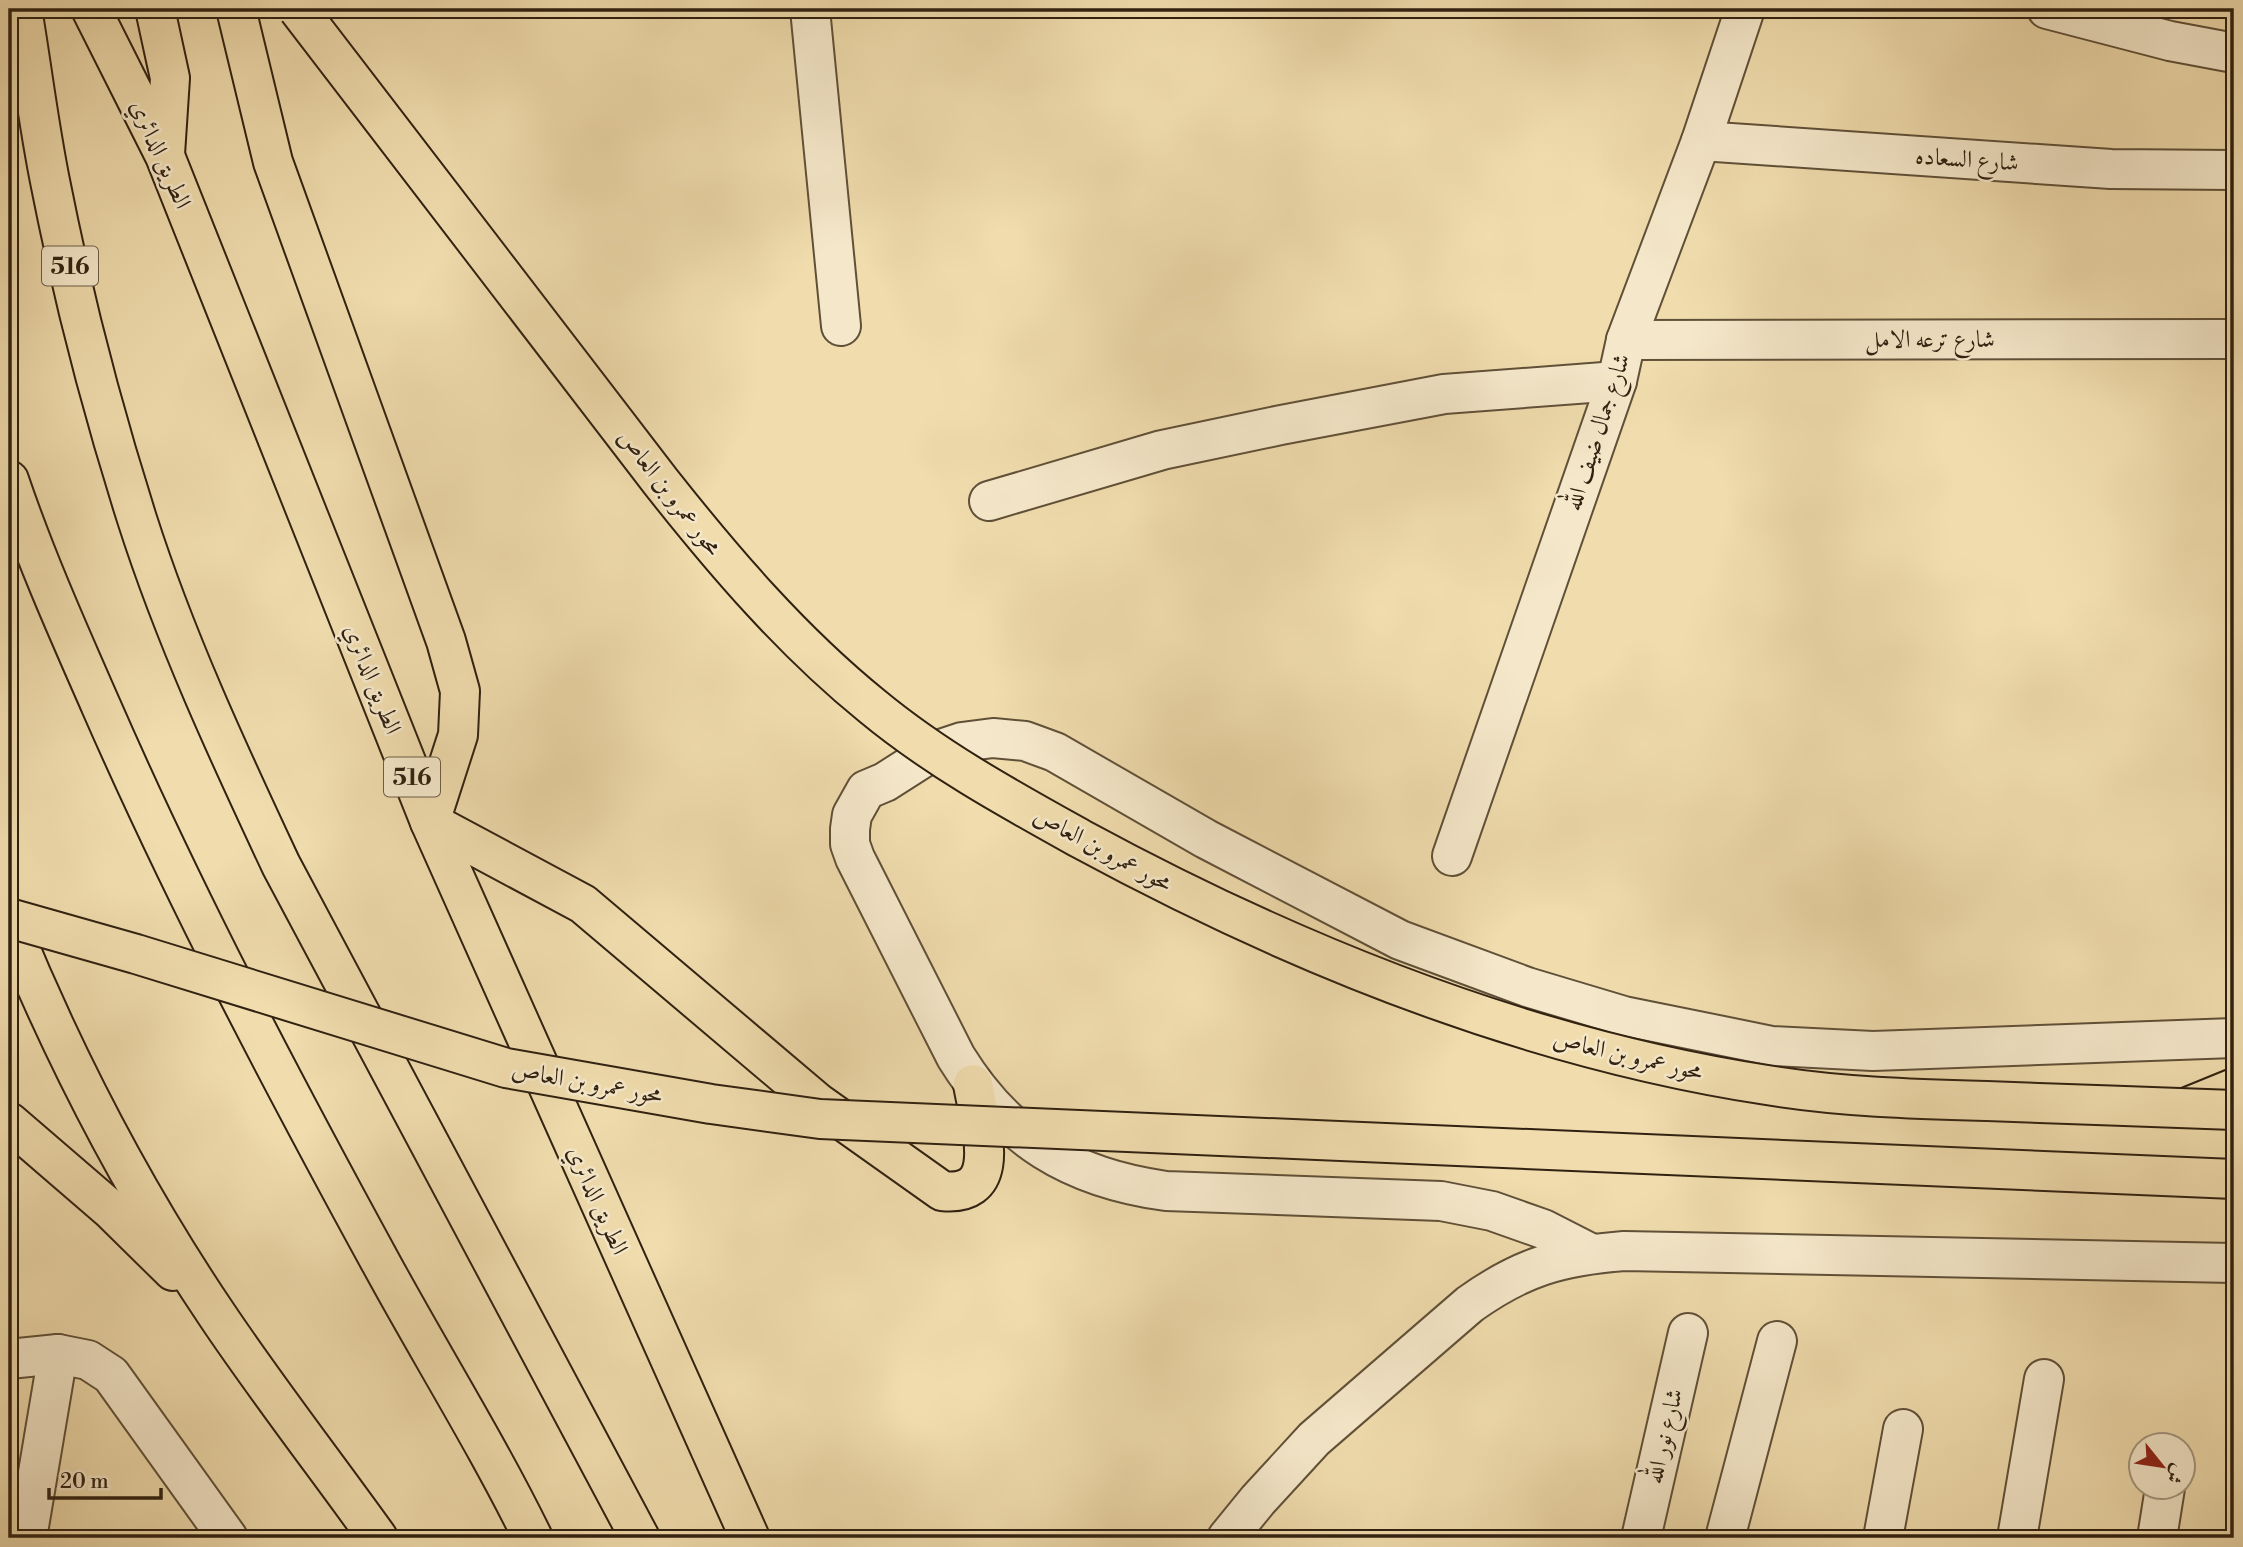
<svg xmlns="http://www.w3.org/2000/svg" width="2243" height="1547" font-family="'Libre Bodoni',Amiri,serif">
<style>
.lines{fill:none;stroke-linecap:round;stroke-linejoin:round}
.minor-casing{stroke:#605038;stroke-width:42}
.tertiary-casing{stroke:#605038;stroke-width:42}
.primary-casing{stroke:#302111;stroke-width:42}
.motorway-casing{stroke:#302111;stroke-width:42}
.minor{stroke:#f5e8ca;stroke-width:38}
.tertiary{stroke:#f5e8ca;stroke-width:38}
.primary{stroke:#f0dcad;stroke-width:38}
.motorway{stroke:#f0dcad;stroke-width:38}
.primary-bridge-casing{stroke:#302111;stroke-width:42;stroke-linecap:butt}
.primary-bridge{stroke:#f0dcad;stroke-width:38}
.labels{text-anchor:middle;stroke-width:5;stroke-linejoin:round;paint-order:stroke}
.shield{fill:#f5e8ca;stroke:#6b5d48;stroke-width:2}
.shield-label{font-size:23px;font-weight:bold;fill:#302111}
.street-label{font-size:24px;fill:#302111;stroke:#f5e8ca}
</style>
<rect width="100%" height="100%" fill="#f0dcad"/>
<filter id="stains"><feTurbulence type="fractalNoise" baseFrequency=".00286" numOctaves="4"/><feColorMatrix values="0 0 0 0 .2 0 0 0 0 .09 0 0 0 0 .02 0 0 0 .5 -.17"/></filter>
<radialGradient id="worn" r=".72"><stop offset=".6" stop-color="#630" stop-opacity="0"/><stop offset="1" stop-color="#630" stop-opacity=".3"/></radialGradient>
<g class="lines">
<g class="minor-casing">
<g id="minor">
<polyline points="810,9 841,326"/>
<polyline points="2047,9 2170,41 2234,53"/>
<polyline points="1701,141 2111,169 2234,170"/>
<polyline points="1626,340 2234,339"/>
<polyline points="989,501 1162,450 1281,425 1444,394 1617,381"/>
<polyline points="1452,856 1617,381 1626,340 1701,141 1745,9"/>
<polyline points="9,1359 58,1354 88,1360 111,1375 228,1538"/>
<polyline points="27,1538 58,1354"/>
<polyline points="1641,1538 1688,1333"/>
<polyline points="1725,1538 1777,1341"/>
<polyline points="1883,1538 1903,1429"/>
<polyline points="2017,1538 2044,1379"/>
<polyline points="2157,1538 2165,1488"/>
</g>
</g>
<g class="tertiary-casing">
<g id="tertiary">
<path d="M1590 1253 1543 1229 1492 1211 1441 1201 1166 1191C1071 1178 1007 1139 956 1057L855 858 850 844V829L852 815 866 790 885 782 932 752 962 742 993 738 1025 741 1055 752 1206 839 1400 940 1527 987 1624 1016 1772 1046 1873 1051 2234 1038"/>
<path d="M1227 1538 1258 1500 1314 1439 1470 1304C1522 1267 1560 1256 1624 1251L2234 1263"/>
</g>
</g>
<g class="primary-casing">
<polyline id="primary" points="2185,1108 2234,1088"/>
</g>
<g class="motorway-casing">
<g id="motorway">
<path d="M22 9C32 68 39 128 51 186 73 297 103 412 137 519 175 638 228 752 281 865L640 1538"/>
<polyline points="91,9 165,156 430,822 750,1538"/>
<polyline points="155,9 170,78 165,154"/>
<path d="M236 9 273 162 446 641 460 691 458 735 430 822 583 904 818 1103 942 1191C1007 1198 979 1122 973 1084"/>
<path d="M9 480C35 557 68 631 101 706 184 896 281 1080 381 1263 431 1355 487 1444 533 1538"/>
<path d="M9 922C65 1059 134 1192 217 1315 268 1391 325 1464 378 1538"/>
<polyline points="9,1122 110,1209 173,1271"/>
</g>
</g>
<use href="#minor" class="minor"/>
<use href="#tertiary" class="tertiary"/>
<use href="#primary" class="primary"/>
<use href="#motorway" class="motorway"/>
<g class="primary-bridge-casing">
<g id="primary-bridge">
<path d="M298 9 661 482C725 563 792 641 872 706 936 759 1009 799 1081 839 1295 955 1525 1048 1767 1085 1840 1097 1914 1099 1987 1101 2069 1104 2152 1107 2234 1110"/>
<polyline points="9,918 136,954 506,1068 711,1104 820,1119 2234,1179"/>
</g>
</g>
<use href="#primary-bridge" class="primary-bridge"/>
</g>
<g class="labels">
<g class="shield">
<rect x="42" y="246.5" width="56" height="39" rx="5"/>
<rect x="384" y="757.5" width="56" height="39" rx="5"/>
</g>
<g class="shield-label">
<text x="70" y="274">516</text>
<text x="412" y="785">516</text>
</g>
<g class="street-label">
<text transform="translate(161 154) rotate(66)" y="8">الطريق الدائري</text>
<text transform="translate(1967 159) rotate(4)" y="8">شارع السعاده</text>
<text x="1930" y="347">شارع ترعه الامل</text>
<text transform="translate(1597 432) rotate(-72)" y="8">شارع جمال ضيف الله</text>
<text transform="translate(670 492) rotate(52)" y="8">محور عمرو بن العاص</text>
<text transform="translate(373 679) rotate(68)" y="8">الطريق الدائري</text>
<text transform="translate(1103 849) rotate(28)" y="8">محور عمرو بن العاص</text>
<text transform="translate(1628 1055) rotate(13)" y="8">محور عمرو بن العاص</text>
<text transform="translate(587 1082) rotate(10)" y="8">محور عمرو بن العاص</text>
<text transform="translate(598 1200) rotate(66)" y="8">الطريق الدائري</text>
<text transform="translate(1664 1436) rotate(-77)" y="8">شارع نور الله</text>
</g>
</g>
<rect width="2243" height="1547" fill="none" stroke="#f0dcad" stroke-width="35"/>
<rect x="10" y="10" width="2222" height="1526" fill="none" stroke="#302111" stroke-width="3.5"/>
<rect x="18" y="18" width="2208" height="1512" fill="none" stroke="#302111" stroke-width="2"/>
<g transform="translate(2162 1466) rotate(120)"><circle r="33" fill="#f5e8ca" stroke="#a69880" stroke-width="2"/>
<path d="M0-5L12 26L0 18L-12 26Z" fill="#8f2418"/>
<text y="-10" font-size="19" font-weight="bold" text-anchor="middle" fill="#302111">ش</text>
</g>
<path d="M49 1488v10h112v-10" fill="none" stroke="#302111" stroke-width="3.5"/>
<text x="60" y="1488" font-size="21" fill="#302111" stroke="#f5e8ca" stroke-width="5" paint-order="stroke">20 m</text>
<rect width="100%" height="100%" filter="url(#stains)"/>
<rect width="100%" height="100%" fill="url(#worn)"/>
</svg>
